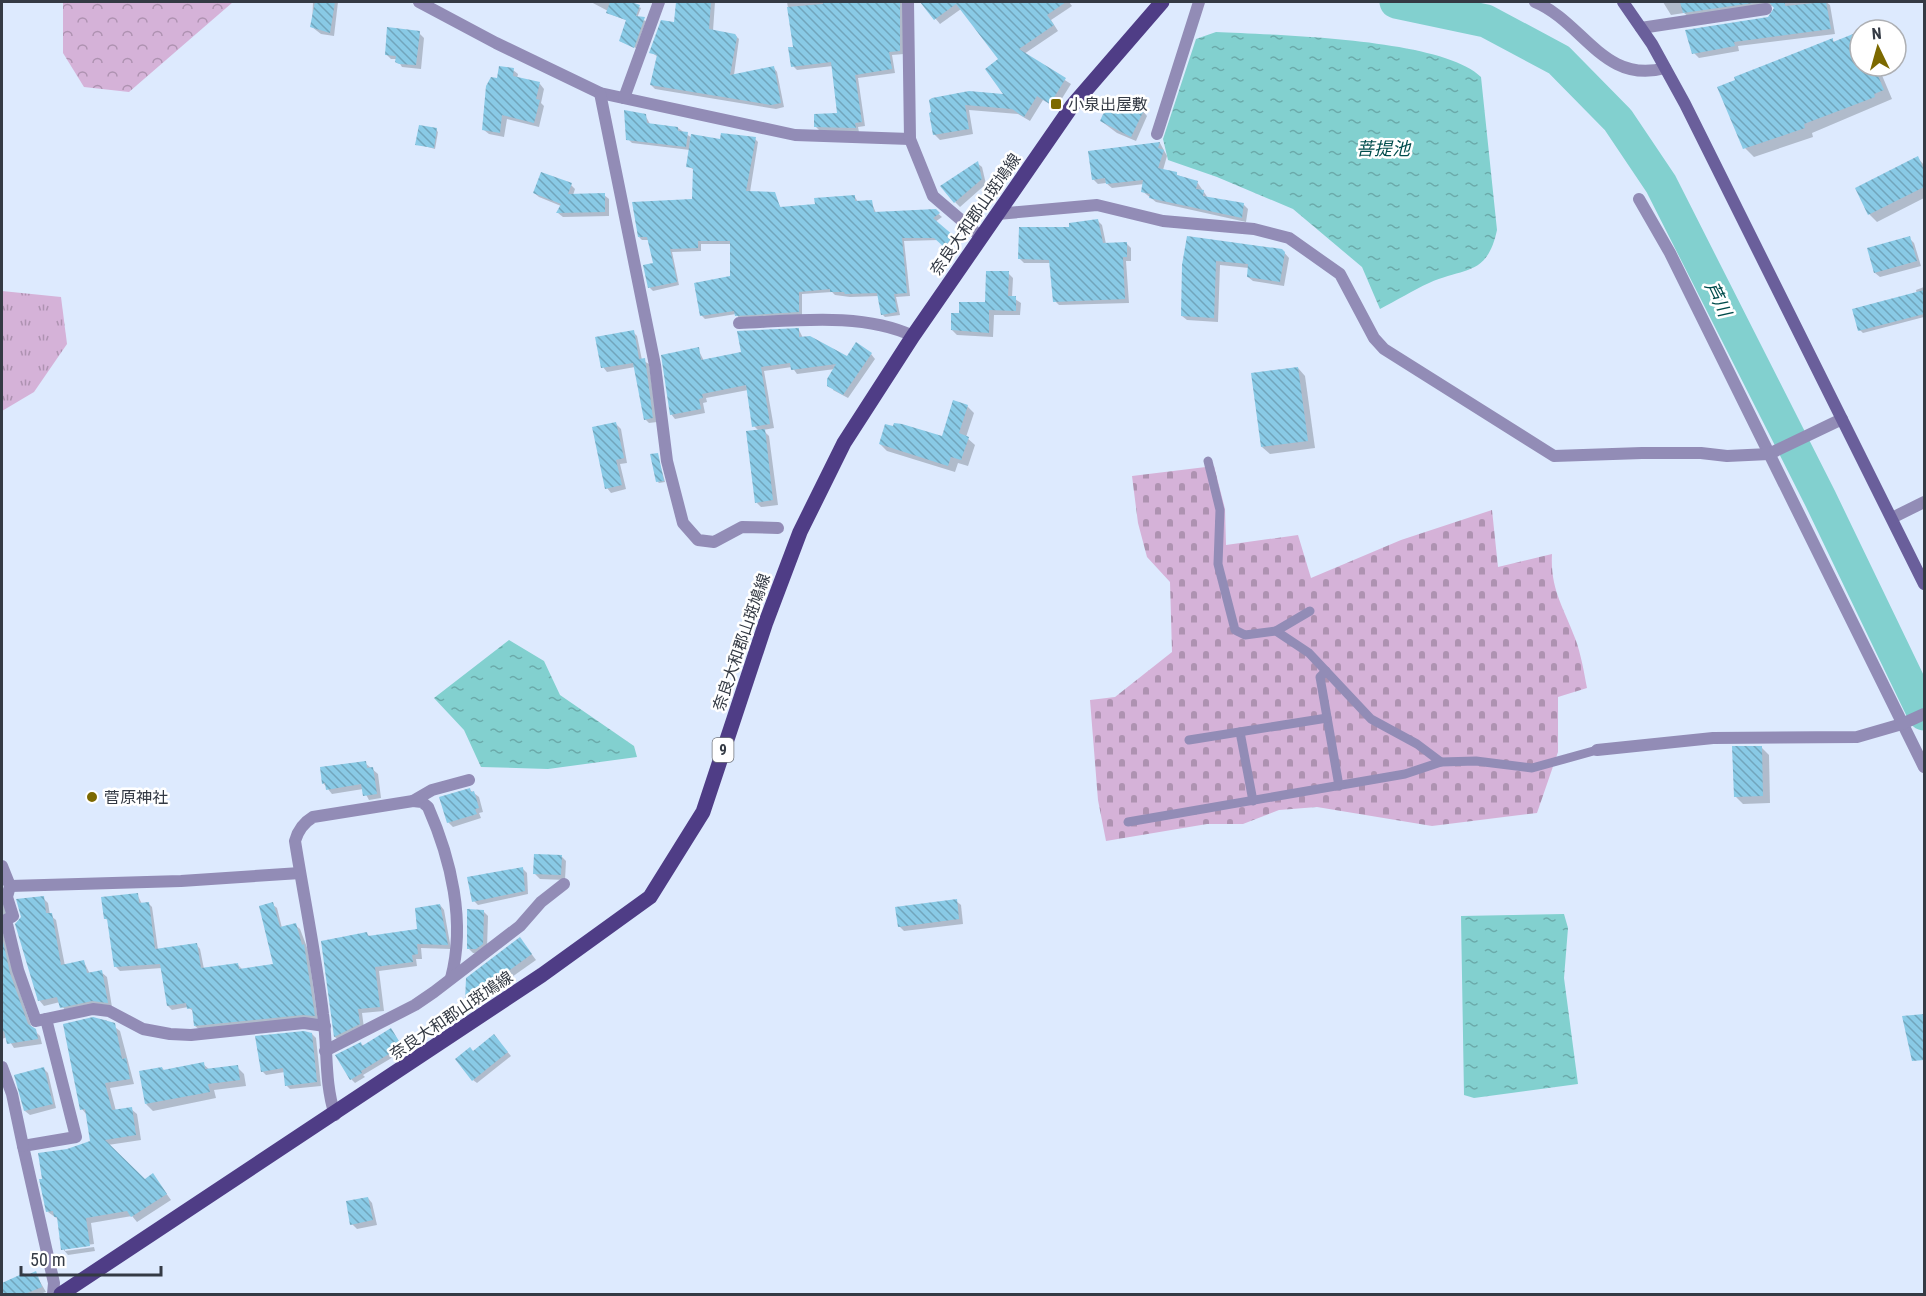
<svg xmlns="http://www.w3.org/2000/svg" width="1926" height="1296" font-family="'Roboto Condensed','Noto Sans JP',sans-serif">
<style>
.grass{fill:url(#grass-tufts)}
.forest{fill:url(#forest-crowns)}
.cemetery{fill:url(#cemetery-stones)}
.water{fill:url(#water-ripples)}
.shadow{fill:#0003}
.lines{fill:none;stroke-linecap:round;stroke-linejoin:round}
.river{stroke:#82d0cf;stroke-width:33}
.building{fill:url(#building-back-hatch)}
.lane{stroke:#928cb6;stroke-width:9}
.street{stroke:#928cb6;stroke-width:12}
.secondary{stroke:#6a5f9b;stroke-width:12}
.primary{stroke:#4f3d86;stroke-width:15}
.poi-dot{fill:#7c6900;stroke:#fff;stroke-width:2}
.labels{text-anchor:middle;stroke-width:5;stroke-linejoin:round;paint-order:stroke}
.shield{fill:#fff;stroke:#71757c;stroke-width:1.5}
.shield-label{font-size:15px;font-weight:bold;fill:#343a44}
.poi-label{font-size:16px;fill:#343a44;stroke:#fff;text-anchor:start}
.street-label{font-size:16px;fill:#343a44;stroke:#fff}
.water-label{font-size:18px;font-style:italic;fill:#004c4c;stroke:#fff}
</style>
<defs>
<pattern id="grass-tufts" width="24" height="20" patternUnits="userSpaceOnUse" patternTransform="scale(1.5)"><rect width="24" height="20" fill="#d5b2d8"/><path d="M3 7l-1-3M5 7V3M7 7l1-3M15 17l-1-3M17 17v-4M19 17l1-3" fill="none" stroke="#ae92b1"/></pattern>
<pattern id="forest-crowns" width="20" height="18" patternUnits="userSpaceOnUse" patternTransform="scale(1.5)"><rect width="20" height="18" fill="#d5b2d8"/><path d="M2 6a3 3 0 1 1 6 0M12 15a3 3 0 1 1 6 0" fill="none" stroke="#ae92b1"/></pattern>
<pattern id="cemetery-stones" width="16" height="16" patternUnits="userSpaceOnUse" patternTransform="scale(1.5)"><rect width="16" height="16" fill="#d5b2d8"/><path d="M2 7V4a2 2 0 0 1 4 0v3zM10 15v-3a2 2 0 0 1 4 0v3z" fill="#ae92b1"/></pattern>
<pattern id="water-ripples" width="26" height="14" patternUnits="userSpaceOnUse" patternTransform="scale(1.5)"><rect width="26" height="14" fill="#82d0cf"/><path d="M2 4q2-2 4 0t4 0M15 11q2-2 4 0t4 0" fill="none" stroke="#6baaaa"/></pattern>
<pattern id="building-back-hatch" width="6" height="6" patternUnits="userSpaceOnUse" patternTransform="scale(1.5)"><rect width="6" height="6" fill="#89cae6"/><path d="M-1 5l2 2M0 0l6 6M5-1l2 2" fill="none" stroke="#71a5bc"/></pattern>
</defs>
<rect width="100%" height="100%" fill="#ddeafe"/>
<polygon class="grass" points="2,291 61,297 67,344 34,392 2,411"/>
<polygon class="forest" points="63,2 233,2 129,92 84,87 63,53"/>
<path class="cemetery" d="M1214 466 1225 509 1226 545 1298 535 1311 578 1401 540 1492 510 1498 567 1552 554C1550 589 1564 608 1575 638 1581 654 1584 672 1587 688L1558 697V752L1537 813 1432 826 1317 807 1279 810 1243 824H1207L1106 841 1098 800 1090 700 1115 697 1172 652 1170 582 1147 557 1138 523 1132 476Z"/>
<g class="water">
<path d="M1216 32C1274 35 1442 38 1481 77L1497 230C1487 277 1464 267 1429 283 1413 290 1396 301 1380 309L1362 267 1293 209 1217 177 1168 160 1163 139 1196 39Z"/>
<polygon points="509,640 544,661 560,695 634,746 637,757 548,769 481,767 464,730 434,698"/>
<polygon points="1564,914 1568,928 1564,978 1578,1084 1474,1098 1464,1095 1461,916"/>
</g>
<g class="shadow">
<polygon points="313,2 338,2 334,36 321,34 312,27"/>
<polygon points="591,2 627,2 641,8 637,18 646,21 636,48 620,41 628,21 610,14 608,11"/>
<polygon points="678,2 715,2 713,31 735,35 739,39 734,75 774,68 777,72 784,107 776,109 655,89 651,85 658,57 651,52 676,24"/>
<polygon points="787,2 905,2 904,54 892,55 895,73 858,78 865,126 858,127 859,132 820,131 816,127 839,114 833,66 797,70 793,66 795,48"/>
<polygon points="934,2 1069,2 1072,6 1051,20 1058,31 1024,54 1071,84 1056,108 1043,100 1030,121 1018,114 969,110 973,134 940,140 934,134 931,101 1007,96 1000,60 961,9 940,24 926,7"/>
<polygon points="1663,2 1826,2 1830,5 1835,34 1738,46 1739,51 1699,58 1694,53 1768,18 1775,12 1774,6 1689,17 1684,13 1671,15"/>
<polygon points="419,33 424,38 421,69 402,67 397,59 391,59 386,54"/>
<polygon points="1853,36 1860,43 1860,66 1875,66 1881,73 1892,99 1812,133 1813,137 1754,157 1745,148 1832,39 1835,43"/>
<polygon points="513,70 518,74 517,79 540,84 544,89 541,103 544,106 539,127 507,119 504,137 489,134 484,130 498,80"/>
<polygon points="1143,111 1147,116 1136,141 1117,133 1101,121"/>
<polygon points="645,115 650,124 678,128 692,138 721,140 755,139 758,142 750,192 774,194 781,208 816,205 855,197 858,202 871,201 876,213 935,211 942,217 935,222 956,240 948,249 939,240 904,241 910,296 896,297 900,315 885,317 882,314 879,296 850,297 835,295 832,292 802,294 802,315 740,319 736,314 705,319 702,316 732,277 732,244 701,244 701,251 672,252 679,285 653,291 649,287 655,264 649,240 642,240 639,237 694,200 694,170 688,166 690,150 632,143 628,139"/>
<polygon points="436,130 438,132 435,149 417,144"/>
<polygon points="1160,143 1167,156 1163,170 1197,182 1208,198 1244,205 1248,209 1246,222 1156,202 1142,191 1144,184 1112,188 1106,183 1098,184 1093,179 1089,152"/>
<polygon points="1918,158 1924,165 1924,198 1877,222 1870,215 1857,188"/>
<polygon points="977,163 982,167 986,184 960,207 955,202"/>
<polygon points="571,185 575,189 573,195 604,195 609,199 609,216 563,217 558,213 561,206 539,197 534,193"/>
<polygon points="1097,220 1102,225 1106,244 1127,244 1131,248 1131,261 1126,261 1129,303 1059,305 1055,301 1051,263 1024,263 1020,259 1071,229"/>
<polygon points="1909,238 1914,243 1921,266 1880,277 1875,273"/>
<polygon points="1282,250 1289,258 1284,286 1253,281 1248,277 1249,268 1220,265 1218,322 1187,320 1182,316 1184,265"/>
<polygon points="1008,273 1013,278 1012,297 1021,303 1020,315 994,315 993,337 957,335 952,330 960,315 987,303"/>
<polygon points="1924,287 1924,317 1863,333 1860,330 1917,294 1916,290"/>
<polygon points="799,330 803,338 847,358 871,354 875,359 848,398 833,390 835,369 797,374 792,367 764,371 774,428 763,430 769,436 778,505 761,507 756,502 759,431 754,426 748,390 706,398 707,402 703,403 705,413 675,419 671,414 698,349 704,361 742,353"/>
<polygon points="633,332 637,336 642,360 649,364 657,422 649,423 645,419 635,367 607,372 603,367"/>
<polygon points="1298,368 1305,376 1315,448 1270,454 1262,447"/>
<polygon points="967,406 974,413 966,437 975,445 968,466 958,463 955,472 887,451 880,444 894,428 942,438"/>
<polygon points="616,424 621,429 627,463 620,464 626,489 611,493 607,488"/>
<polygon points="657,454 665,482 659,483 657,481"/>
<polygon points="1761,747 1769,755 1770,803 1743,804 1735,796"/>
<polygon points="365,763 378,774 381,798 369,800 363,789 332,794 323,783"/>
<polygon points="470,790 479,797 483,812 479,813 481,818 453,827 448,822"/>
<polygon points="561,856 566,861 565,880 540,879 535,874"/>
<polygon points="523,869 527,873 528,894 478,905 474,901"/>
<polygon points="2,886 8,918 2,928 15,978 32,1028 40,1036 42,1044 14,1048 7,1037 2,1039"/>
<polygon points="137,894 142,904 148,903 152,907 158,950 196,944 200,949 204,969 238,965 243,970 274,966 272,904 277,908 282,928 295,925 300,929 308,950 318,1020 200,1030 195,1026 194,1012 188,1007 172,1010 168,1006 162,968 120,971 116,967 110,922 106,919"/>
<polygon points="43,898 48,903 50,915 56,920 65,966 84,962 90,974 101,972 107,977 112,1007 66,1012 60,1002 44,1006 39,1000"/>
<polygon points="956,901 961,905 963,924 904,931 899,926"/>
<polygon points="440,905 444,910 451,949 421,948 422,959 416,959 417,966 379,971 384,1011 362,1013 364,1028 339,1041 335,1037 322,943 367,934 371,937 419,930"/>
<polygon points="483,911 488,916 487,949 481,954 473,953 468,948"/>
<polygon points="524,944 536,960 471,1006 467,1001 467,979"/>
<polygon points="93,1019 106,1020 120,1031 134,1084 110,1088 116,1111 131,1109 137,1114 141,1140 108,1145 144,1181 153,1175 171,1200 137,1222 132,1216 91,1223 94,1244 65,1248 65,1251 94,1247 95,1251 68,1255 63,1249 59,1220 48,1212 67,1150 92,1142 87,1115 82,1109"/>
<polygon points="391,1030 405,1050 363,1075 365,1077 355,1083 351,1079 361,1044 364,1046"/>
<polygon points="312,1034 316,1038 321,1086 290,1089 286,1085 285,1072 266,1075 262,1071"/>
<polygon points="497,1040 511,1056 477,1083 473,1080"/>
<polygon points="203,1064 210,1070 237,1067 244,1074 246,1086 214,1090 216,1098 153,1111 146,1104 162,1068 165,1071"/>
<polygon points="44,1069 48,1073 56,1108 30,1115 25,1111 16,1076"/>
<polygon points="368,1198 372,1203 377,1225 357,1229 352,1224"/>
<polygon points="35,1273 46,1292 40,1294 2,1294 2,1284 23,1275 26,1277"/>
</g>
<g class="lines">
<polyline class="river" points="1396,2 1486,21 1559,60 1618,120 1661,184 1820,498 1924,714"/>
</g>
<g class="building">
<polygon points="315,2 335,2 330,33 310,27"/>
<polygon points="610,2 631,2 640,5 636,16 645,17 634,48 619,41 626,20 606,13"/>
<polygon points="676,2 711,2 709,29 735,34 737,37 730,75 774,66 781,103 771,105 650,85 657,55 649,53 661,20 674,22"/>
<polygon points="823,2 900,2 900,51 889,52 892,69 855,75 862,122 855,123 856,128 814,127 814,114 837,113 831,62 791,67 788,47 793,47 787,7 823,4"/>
<polygon points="920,2 1066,2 1047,15 1054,25 1019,49 1066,78 1050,104 1037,96 1024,117 1012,109 965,105 969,129 933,135 929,113 931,112 929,100 932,98 969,91 1003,94 985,69 998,59 956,4 934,20"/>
<polygon points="1680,2 1760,2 1683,13"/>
<polygon points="1769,2 1785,2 1785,6 1826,2 1831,29 1734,42 1735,46 1692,54 1685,30 1768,17 1774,8"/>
<polygon points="387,27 420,31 416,65 399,64 395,62 396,56 385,55"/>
<polygon points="1853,34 1860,51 1860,66 1874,66 1884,90 1874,94 1875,97 1804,124 1805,128 1743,149 1717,87 1735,80 1734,77 1833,38 1833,42"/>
<polygon points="499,66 514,68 513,76 540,82 536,99 540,100 534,123 502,115 500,133 482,130 486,86 491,77 497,78"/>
<polygon points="1111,96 1144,110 1131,137 1100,121"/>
<polygon points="624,110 646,114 647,123 678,127 678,131 688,132 686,147 626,140"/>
<polygon points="419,125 437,128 434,148 415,145"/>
<polygon points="721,133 756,137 746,191 775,192 780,207 815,204 814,198 855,195 855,201 872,200 874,212 936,209 940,213 933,218 954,236 944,247 934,238 902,238 907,293 894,294 897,312 881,315 877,293 845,294 844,292 830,292 830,289 799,292 799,312 735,316 734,311 700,316 694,283 730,276 730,241 698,241 698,248 670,249 677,282 648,288 643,265 653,263 647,237 638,237 632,202 692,199 693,168 686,167 691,134 720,139"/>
<polygon points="1160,142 1158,148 1164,150 1158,168 1177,172 1177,175 1198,181 1196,189 1204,190 1203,196 1244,203 1242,218 1149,198 1150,194 1141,192 1143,180 1106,184 1105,178 1092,180 1088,151"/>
<polygon points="1918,156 1924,170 1924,187 1868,215 1855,188"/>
<polygon points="978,161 982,179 954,203 940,186"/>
<polygon points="541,172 572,183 568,194 605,193 605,212 556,213 561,204 533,193"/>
<polygon points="1098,219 1103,243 1127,242 1127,257 1123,257 1125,299 1053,302 1049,260 1018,259 1019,227 1069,227 1069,223"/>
<polygon points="1187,236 1282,249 1285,252 1280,282 1247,277 1248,264 1216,261 1214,318 1181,316 1182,265"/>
<polygon points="1910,236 1917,261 1874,273 1867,248"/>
<polygon points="986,271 1009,271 1008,296 1016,296 1016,311 989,310 989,333 951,330 951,313 959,313 959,302 985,302"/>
<polygon points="1924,290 1924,314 1858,331 1852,309"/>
<polygon points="799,328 799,337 810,336 847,356 856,342 872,353 843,395 827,386 827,379 836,364 791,370 790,363 761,367 770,424 752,427 746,385 702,394 703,398 699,399 701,409 670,415 661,355 699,347 701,360 741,352 737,331"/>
<polygon points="634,330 639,359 645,358 653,418 644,420 633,363 601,368 595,337"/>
<polygon points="1298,367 1308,441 1261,447 1251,373"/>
<polygon points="953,400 968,405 959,433 969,437 961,460 951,457 948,466 879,444 885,424 893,426 894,423 902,424 942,436"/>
<polygon points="616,422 624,458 616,460 622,485 605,489 592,427"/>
<polygon points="765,429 773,500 755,503 746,431"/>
<polygon points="658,453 664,481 656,482 650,454"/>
<polygon points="1732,746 1762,746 1763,796 1734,797"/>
<polygon points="366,761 367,768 373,767 377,794 363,796 361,784 326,790 325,783 322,784 320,767"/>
<polygon points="470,788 471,792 474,791 479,808 475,809 477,814 447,823 439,797"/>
<polygon points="534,854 562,855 561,875 533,874"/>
<polygon points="523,867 525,891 472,902 467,877"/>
<polygon points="138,893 139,903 149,902 155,949 197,943 201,968 238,963 239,969 273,964 259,906 273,902 280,927 296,923 302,945 304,944 315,1016 303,1015 194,1026 192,1008 187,1009 186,1003 167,1006 160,964 114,967 107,919 104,919 101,897"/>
<polygon points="44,896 46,913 52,913 61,965 84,960 87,973 102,970 108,1003 92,1001 60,1008 57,997 38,1001 15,924 21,917 16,899"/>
<polygon points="957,899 959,919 898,927 895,907"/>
<polygon points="440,904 448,945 417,944 418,954 412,955 413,962 375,967 380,1007 358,1009 360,1024 334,1037 321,941 367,932 368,936 417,929 415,908"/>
<polygon points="467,909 484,910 483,944 476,949 467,949"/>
<polygon points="2,937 10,973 28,1024 36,1029 38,1039 7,1044 4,1031 2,1032"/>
<polygon points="520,937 532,954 465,1002 466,978"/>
<polygon points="1924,1014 1924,1060 1912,1061 1902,1016"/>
<polygon points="93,1017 115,1023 122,1059 126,1058 130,1079 105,1083 112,1110 132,1107 136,1135 105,1140 145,1179 153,1173 167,1194 131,1217 127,1211 86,1218 90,1246 61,1250 57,1217 54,1217 53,1211 46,1212 39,1179 42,1179 38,1153 67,1149 90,1141 85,1109 80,1110 63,1024"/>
<polygon points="391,1028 402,1046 361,1071 362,1073 350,1080 335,1055 361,1042 362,1046"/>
<polygon points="304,1031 312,1033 317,1082 285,1086 283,1068 261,1072 255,1036"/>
<polygon points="494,1034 508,1052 472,1081 455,1059 470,1047 473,1051"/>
<polygon points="204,1062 205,1069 238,1065 240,1080 208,1084 210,1092 145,1104 139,1071 162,1067 163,1070"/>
<polygon points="44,1067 53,1104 24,1111 14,1075"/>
<polygon points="368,1197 373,1220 350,1225 346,1201"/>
<polygon points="36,1271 42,1287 25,1294 2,1294 2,1283 24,1273 25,1276"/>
</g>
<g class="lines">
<g class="lane">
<polyline points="1208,461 1220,510 1218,564 1235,630 1245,635 1276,631 1309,653 1371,719 1417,744 1441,762"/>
<polyline points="1276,631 1310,611"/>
<polyline points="1326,671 1320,677 1339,786"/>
<polyline points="1240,732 1253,801"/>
<polyline points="1189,740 1327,718"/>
<polyline points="1128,822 1405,774 1441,762 1476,761 1532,768 1597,750"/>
</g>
<g class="street">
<polyline points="419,2 496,43 600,93 795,135 910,139"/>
<polyline points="908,2 910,139 933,196 981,237"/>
<path d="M1535 2C1583 22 1604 85 1665 68"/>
<polyline points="1641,28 1766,9"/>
<polyline points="600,93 655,365 667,461 683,523 698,540 714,542 742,527 778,528"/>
<polyline points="624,98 659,2"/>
<polyline points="1157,134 1199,2"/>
<polyline points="1639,199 1670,253 1924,767"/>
<polyline points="997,214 1097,205 1163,221 1254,229 1289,238 1340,274 1374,338 1384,349 1554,456 1642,453 1701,453 1727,456 1769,454 1842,419"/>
<path d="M739 323C794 321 862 312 913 336"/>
<polyline points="1892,518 1924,502"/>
<polyline points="1597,750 1713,738 1857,737 1902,724 1924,714"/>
<path d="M413 801 422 802 428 807C451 859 466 922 451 978"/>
<polyline points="2,866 10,886 7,897 13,916 6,920 18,970 36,1021 93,1009 109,1011 143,1029 170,1034 191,1035 304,1023 325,1026"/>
<polyline points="10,886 181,881 300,873"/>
<polyline points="46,1019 76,1137 23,1146 54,1283 53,1294"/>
<polyline points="325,1051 415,1005 434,992 520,926 541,902 564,884"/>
<polyline points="2,1067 12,1094 23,1146"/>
<path d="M335 1115C324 1082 328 1048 323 1014 316 956 304 898 295 841 298 830 303 823 313 817L413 801 432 790 469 780"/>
</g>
<polyline class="secondary" points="1623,2 1652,44 1685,104 1924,584"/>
<polyline class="primary" points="61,1294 542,975 650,897 703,812 766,622 800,532 844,443 913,336 1072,106 1162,2"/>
</g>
<g class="poi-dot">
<rect x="1050" y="98" width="12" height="12" rx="3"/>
<circle cx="92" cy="797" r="6"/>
</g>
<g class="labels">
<rect class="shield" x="712.5" y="738" width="21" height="24" rx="4.5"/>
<g class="shield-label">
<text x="723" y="755">9</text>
</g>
<g class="poi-label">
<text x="1068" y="110">小泉出屋敷</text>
<text x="104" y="803">菅原神社</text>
</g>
<g class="street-label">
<text transform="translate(975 214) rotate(-55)" y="6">奈良大和郡山斑鳩線</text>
<text transform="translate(741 642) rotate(-71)" y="6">奈良大和郡山斑鳩線</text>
<text transform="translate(451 1015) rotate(-34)" y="6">奈良大和郡山斑鳩線</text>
</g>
<g class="water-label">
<text x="1383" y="155">菩提池</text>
<text transform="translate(1718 299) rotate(64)" y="6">芦川</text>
</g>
</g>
<rect width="1926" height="1296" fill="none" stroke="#343a44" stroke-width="6"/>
<g transform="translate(1878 48) rotate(355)"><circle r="28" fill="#ffffff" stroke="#aeb0b4" stroke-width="1.5"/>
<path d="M0-4.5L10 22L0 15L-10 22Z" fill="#7c6900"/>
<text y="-9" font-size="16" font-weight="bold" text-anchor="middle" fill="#343a44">N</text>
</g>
<path d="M21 1266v9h140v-9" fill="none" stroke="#343a44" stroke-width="3"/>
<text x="30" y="1266" font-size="18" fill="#343a44" stroke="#ffffff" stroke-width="4.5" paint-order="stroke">50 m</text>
</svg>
